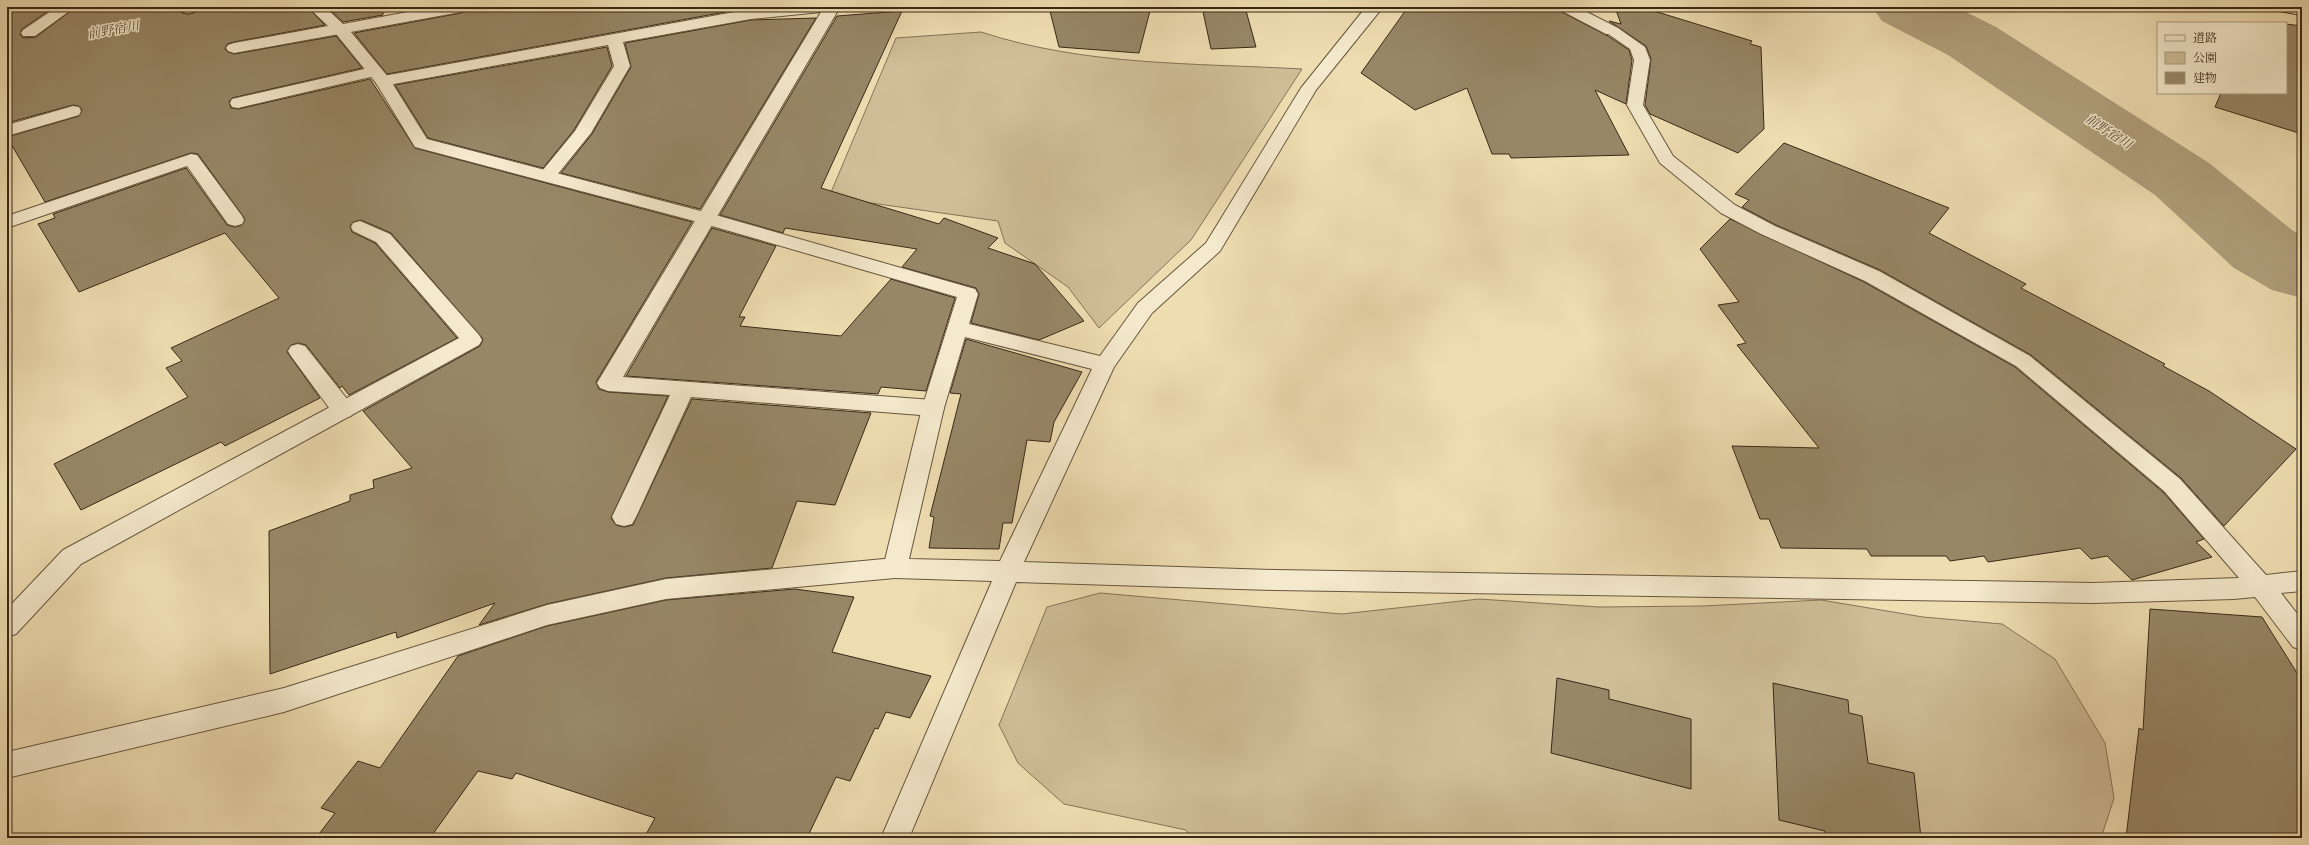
<svg xmlns="http://www.w3.org/2000/svg" width="2309" height="845" font-family="Vollkorn,'Noto Serif JP',serif">
<style>
.green{fill:#cfbe97;stroke:#847457}
.lines{fill:none;stroke-linecap:round;stroke-linejoin:round}
.river{fill:#b0a07d;fill-rule:evenodd}
.building{fill:#978767;stroke:#382917}
.service-casing{stroke:#66563e;stroke-width:2}
.minor-casing{stroke:#66563e;stroke-width:2}
.secondary-casing{stroke:#382917;stroke-width:2}
.service{fill:#f4e9cc;fill-rule:evenodd}
.minor{fill:#f4e9cc;fill-rule:evenodd}
.secondary{fill:#f4e9cc;fill-rule:evenodd}
.labels{text-anchor:middle;stroke-width:3;stroke-linejoin:round;paint-order:stroke}
.far-water-label{font-size:13px;font-style:italic;fill:#5c4d36;stroke:#f4e9cc}
</style>
<rect width="100%" height="100%" fill="#eeddb1"/>
<filter id="stains"><feTurbulence type="fractalNoise" baseFrequency=".005" numOctaves="4"/><feColorMatrix values="0 0 0 0 .2 0 0 0 0 .09 0 0 0 0 .02 0 0 0 .5 -.17"/></filter>
<radialGradient id="worn" r=".72"><stop offset=".6" stop-color="#630" stop-opacity="0"/><stop offset="1" stop-color="#630" stop-opacity=".3"/></radialGradient>
<g class="green">
<path d="M981 32C1085 66 1194 63 1302 69L1191 240 1099 328 1068 287 1005 243 998 221 829 197 896 38Z"/>
<polygon points="1100,593 1342,614 1479,599 1599,607 1703,606 1821,600 1923,617 2002,624 2055,659 2105,743 2114,798 2101,838 1192,838 1186,830 1064,804 1018,763 999,725 1047,607"/>
</g>
<g class="lines">
<polygon class="river" points="1872,7 1956,7 1996,27 2209,163 2292,230 2302,236 2302,298 2272,290 2234,268 2155,195 1948,55 1882,21"/>
</g>
<g class="building">
<polygon points="7,7 54,7 22,29 20,34 23,38 36,37 76,7 180,7 178,9 182,13 188,14 194,13 200,7 307,7 325,25 234,42 227,44 225,49 228,52 234,54 336,36 362,68 232,98 229,102 231,108 238,109 370,79 415,148 692,222 596,382 599,389 608,392 668,396 611,518 616,525 624,527 633,525 692,399 871,413 835,505 797,501 772,568 666,578 547,604 479,625 495,603 397,638 396,632 270,674 269,531 350,501 350,495 374,488 373,480 412,468 363,411 480,346 483,339 391,233 361,220 353,222 350,226 352,232 375,243 457,338 349,395 342,386 340,388 306,345 298,343 291,345 287,352 320,398 225,446 221,442 81,510 54,464 188,397 166,368 182,361 171,348 279,298 225,233 79,292 38,224 55,218 53,214 186,168 227,225 235,227 242,225 245,219 198,154 191,153 45,202 7,137 79,116 82,110 79,106 73,105 7,123"/>
<polygon points="327,7 383,7 383,15 343,22"/>
<polygon points="480,7 747,7 747,8 387,74 354,33 461,13 469,9"/>
<polygon points="1049,7 1151,7 1139,53 1059,47"/>
<polygon points="1202,7 1245,7 1256,47 1211,49"/>
<polygon points="1408,7 1546,7 1558,10 1608,36 1629,50 1632,60 1626,104 1595,90 1629,155 1511,158 1509,154 1492,154 1467,88 1415,110 1361,73"/>
<polygon points="1615,7 1641,7 1752,41 1750,44 1761,47 1764,129 1738,153 1650,114 1645,105 1651,59 1646,46 1609,21 1621,24"/>
<polygon points="902,11 821,188 939,224 944,218 998,238 988,248 1035,264 1084,321 1039,340 971,323 979,294 976,288 902,267 917,249 785,228 783,233 720,215 837,16"/>
<polygon points="816,18 700,209 561,173 592,134 631,67 625,43 751,20"/>
<polygon points="2286,24 2302,26 2302,134 2215,107 2221,93 2286,93"/>
<polygon points="607,47 612,66 574,130 543,168 428,138 395,85"/>
<polygon points="1784,143 1949,208 1929,233 2026,284 2021,288 2165,364 2163,366 2209,391 2296,449 2224,526 2181,478 2031,355 1880,270 1776,225 1742,207 1749,200 1735,194"/>
<polygon points="1730,219 1864,282 2015,367 2163,492 2204,539 2196,542 2212,557 2132,580 2107,556 2091,559 2080,548 1988,562 1984,556 1950,561 1946,556 1871,556 1867,549 1781,548 1769,519 1760,519 1732,446 1819,448 1737,345 1746,343 1718,305 1739,302 1700,249"/>
<polygon points="712,228 776,246 739,317 745,317 740,326 841,336 891,279 955,298 926,391 881,387 878,394 626,376"/>
<polygon points="966,339 1082,372 1054,422 1050,442 1027,440 1012,523 1003,523 999,549 929,548 934,517 930,516 961,394 950,393"/>
<polygon points="795,589 854,597 832,652 931,676 910,718 886,712 878,729 875,728 850,781 836,777 807,838 644,838 655,818 516,773 512,779 478,771 430,838 316,838 335,813 321,808 358,761 380,768 458,656 547,626 666,600"/>
<polygon points="2150,609 2262,617 2302,681 2302,838 2126,838 2139,728 2143,730"/>
<polygon points="1557,678 1609,690 1609,699 1691,719 1691,789 1551,753"/>
<polygon points="1773,683 1848,700 1849,713 1862,716 1868,763 1914,773 1921,838 1825,838 1825,831 1779,820"/>
</g>
<g class="lines">
<g class="service-casing">
<g id="service">
<polygon points="57,7 75,7 35,36 23,36 21,33 23,30"/>
<path d="M182 7H199C194 13 190 14 183 12L180 9Z"/>
<polygon points="308,7 325,7 343,24 435,7 469,7 466,10 461,12 234,53 228,51 226,48 228,45 234,43 328,26"/>
<polygon points="776,7 840,7 623,377 933,400 941,402 944,408 941,414 933,416 691,397 636,517 632,524 624,526 616,524 612,517 670,395 608,391 600,388 597,383 821,12 751,19 623,42 630,66 591,133 553,180 541,180 538,176 575,131 614,66 608,45 383,86 377,84 375,81 377,78 383,76 751,9"/>
<polygon points="1557,7 1577,7 1618,28 1620,31 1618,34 1606,34 1560,10"/>
<polygon points="373,67 379,69 381,72 379,75 238,108 232,107 230,103 232,99"/>
<polygon points="73,106 79,107 81,111 79,115 7,136 7,125"/>
<polygon points="298,344 305,346 351,404 354,410 351,416 343,418 335,416 291,356 288,351 291,346"/>
<polygon points="895,558 904,561 907,568 904,575 895,578 666,599 547,625 284,712 7,778 7,752 284,688 547,605 666,579"/>
</g>
</g>
<g class="minor-casing">
<g id="minor">
<path d="M1366 7H1383L1316 90 1220 251 1152 313 1114 367 1024 562 1275 570 2093 583 2239 578 2164 491 2016 366 1865 281 1761 234 1721 213 1660 163 1627 105 1634 60 1630 49 1604 31 1606 28H1618L1645 47 1650 60 1643 105 1673 156 1735 205 1775 226 1879 271 2030 356 2180 479 2266 575 2302 571V591L2281 593 2302 620V650L2293 647 2255 597 2234 599 2093 603 1275 590 1016 582 909 838H881L992 581 895 578 886 575 883 568 922 408 957 297 698 222 415 147 376 83 332 29 334 26H346L389 78 427 139 712 214 975 289 978 294 969 324 1100 356 1138 303 1206 243 1301 88ZM965 337 1092 369 1000 561 909 559 944 408Z"/>
<polygon points="191,154 197,155 242,216 244,220 242,224 235,226 228,224 187,166 7,228 7,216"/>
<polygon points="360,221 390,234 479,335 482,340 479,345 81,564 16,634 7,637 7,609 63,550 459,338 376,242 353,231 351,227 353,223"/>
</g>
</g>
<g class="secondary-casing">
<polygon id="secondary" points="2271,7 2302,7 2302,15 2274,10"/>
</g>
<use href="#service" class="service"/>
<use href="#minor" class="minor"/>
<use href="#secondary" class="secondary"/>
</g>
<g class="labels">
<g class="far-water-label">
<text transform="translate(113 29) rotate(-10)" y="5">前野宿川</text>
<text transform="translate(2109 131) rotate(33)" y="5">前野宿川</text>
</g>
</g>
<rect width="2309" height="845" fill="none" stroke="#eeddb1" stroke-width="24"/>
<rect x="8" y="8" width="2293" height="829" fill="none" stroke="#382917" stroke-width="2"/>
<rect x="12" y="12" width="2285" height="821" fill="none" stroke="#382917"/>
<rect x="2157" y="22" width="130" height="72" fill="#f4e9cc" stroke="#a99c84"/>
<rect x="2165" y="35" width="20" height="6" fill="#f4e9cc" stroke="#a99c84"/>
<text x="2193" y="42" font-size="12" fill="#382917">道路</text>
<rect x="2165" y="52" width="20" height="12" fill="#cfbe97" stroke="#a99c84"/>
<text x="2193" y="62" font-size="12" fill="#382917">公園</text>
<rect x="2165" y="72" width="20" height="12" fill="#978767" stroke="#a99c84"/>
<text x="2193" y="82" font-size="12" fill="#382917">建物</text>
<rect width="100%" height="100%" filter="url(#stains)"/>
<rect width="100%" height="100%" fill="url(#worn)"/>
</svg>
